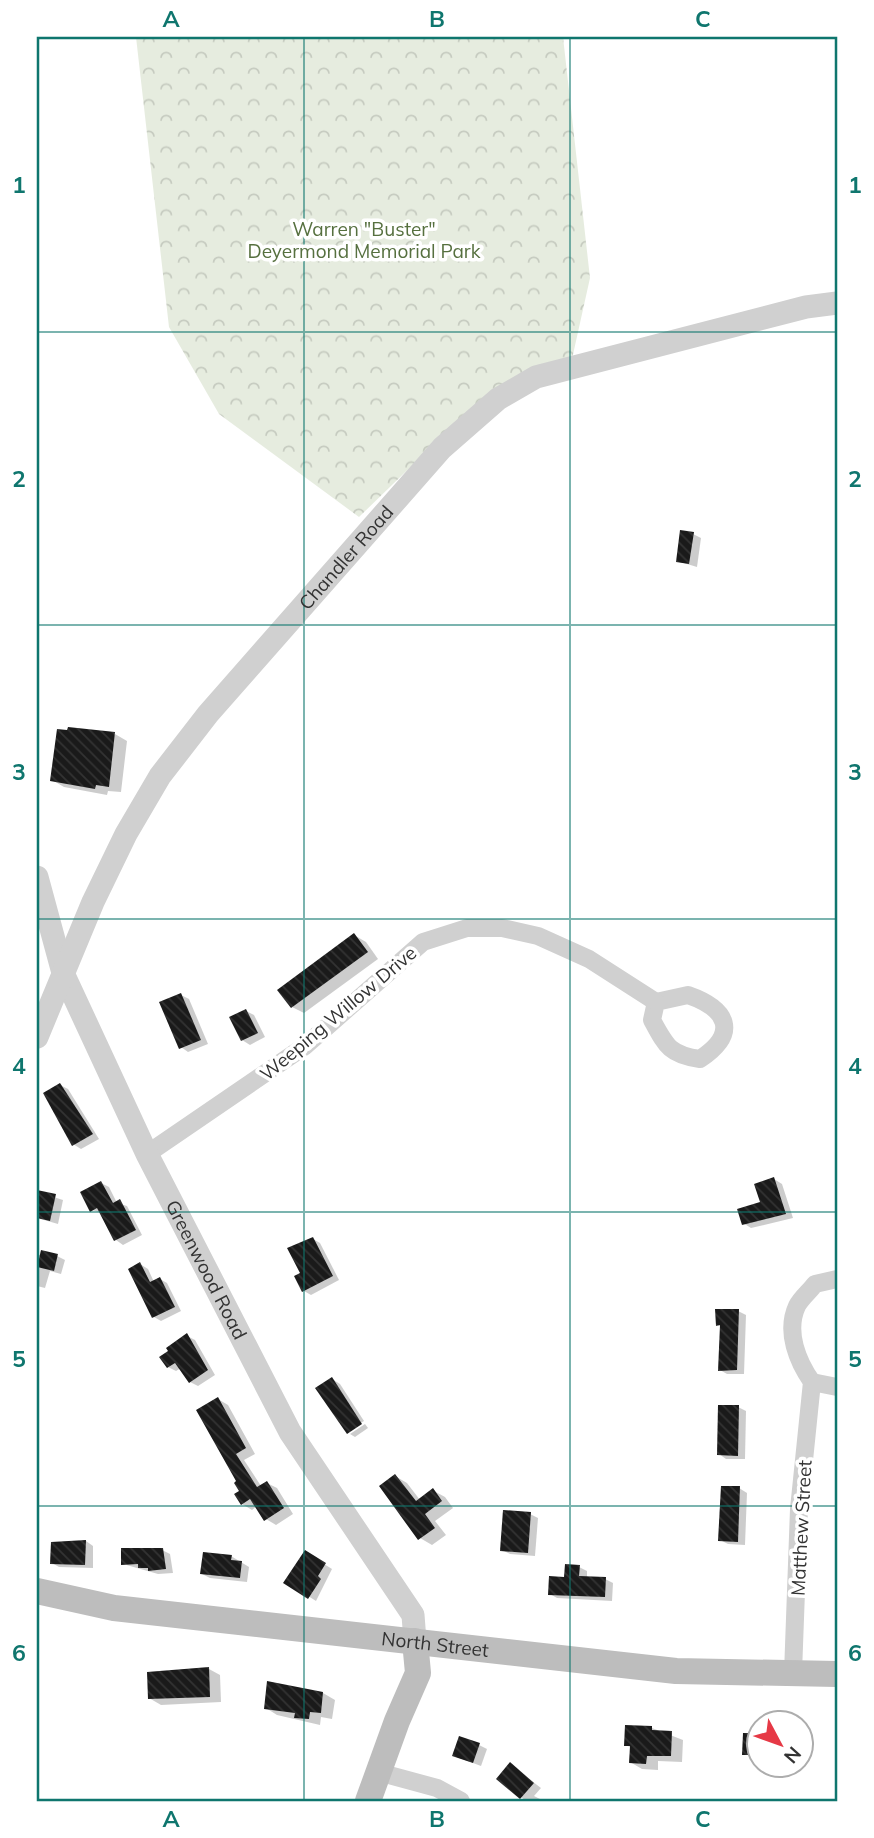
<svg xmlns="http://www.w3.org/2000/svg" width="874" height="1838" font-family="Mulish,sans-serif">
<style>
.park{fill:url(#park-crowns)}
.shadow{fill:#0003}
.building{fill:url(#building-back-hatch)}
.lines{fill:none;stroke-linecap:round;stroke-linejoin:round}
.minor{stroke:#d0d0d0;stroke-width:18}
.tertiary{stroke:#d0d0d0;stroke-width:23}
.secondary{stroke:#bdbdbd;stroke-width:26}
.grid{fill:none;stroke:#0f766e;stroke-width:2;stroke-opacity:0.55}
.labels{text-anchor:middle;stroke-width:7;stroke-linejoin:round;paint-order:stroke}
.park-label{font-size:19px;fill:#56703f;stroke:#fff}
.street-label{font-size:19px;fill:#333;stroke:#fff}
.neatline{fill:none;stroke:#0f766e;stroke-width:2.5}
.grid-label{font-size:23px;text-anchor:middle;font-weight:bold;fill:#0f766e}
</style>
<defs>
<pattern id="park-crowns" width="20" height="18" patternUnits="userSpaceOnUse" patternTransform="scale(1.75)"><rect width="20" height="18" fill="#e6ecdf"/><path d="M2 6a3 3 0 1 1 6 0M12 15a3 3 0 1 1 6 0" fill="none" stroke="#c6cbc0"/></pattern>
<pattern id="building-back-hatch" width="6" height="6" patternUnits="userSpaceOnUse" patternTransform="scale(1.75)"><rect width="6" height="6" fill="#1a1a1a"/><path d="M-1 5l2 2M0 0l6 6M5-1l2 2" fill="none" stroke="#333"/></pattern>
</defs>
<rect width="100%" height="100%" fill="#fff"/>
<polygon class="park" points="136,37 563,37 590,278 572,359 460,419 359,517 219,414 169,327"/>
<g class="shadow">
<polygon points="693,534 701,538 697,567 677,561"/>
<polygon points="115,734 127,741 121,792 108,791 107,795 64,787 52,780"/>
<polygon points="354,935 366,942 378,959 304,1013 292,1007"/>
<polygon points="181,995 189,999 208,1044 188,1052 181,1047"/>
<polygon points="246,1011 254,1015 265,1037 250,1045 242,1040"/>
<polygon points="60,1085 68,1089 99,1139 81,1149 73,1144"/>
<polygon points="774,1179 782,1184 793,1218 751,1228 743,1223 762,1203"/>
<polygon points="101,1183 109,1187 117,1203 127,1206 142,1235 123,1245 116,1240 102,1213 92,1210"/>
<polygon points="38,1192 63,1200 58,1224 37,1218"/>
<polygon points="313,1239 320,1243 339,1280 311,1295 304,1291 303,1274"/>
<polygon points="37,1255 57,1256 65,1260 61,1274 50,1271 45,1288 37,1286"/>
<polygon points="140,1264 148,1269 154,1282 160,1279 167,1283 181,1311 161,1321 154,1317"/>
<polygon points="738,1311 746,1315 744,1374 727,1374 720,1370 722,1327 718,1325"/>
<polygon points="187,1336 195,1340 215,1375 198,1386 190,1382 181,1368 176,1371 168,1367"/>
<polygon points="332,1379 340,1384 364,1421 349,1430"/>
<polygon points="218,1399 228,1405 255,1454 244,1460 261,1486 267,1483 277,1488 293,1514 276,1525 266,1519 257,1506 252,1510 242,1504"/>
<polygon points="738,1407 746,1411 745,1459 726,1459 719,1454"/>
<polygon points="365,1424 368,1428 355,1437 350,1434"/>
<polygon points="395,1476 407,1483 420,1500 434,1491 445,1497 453,1508 435,1521 446,1535 432,1545 420,1538"/>
<polygon points="739,1488 747,1493 745,1545 728,1544 720,1540"/>
<polygon points="530,1514 538,1518 535,1556 510,1554 502,1550"/>
<polygon points="86,1541 93,1546 93,1568 59,1567 52,1563"/>
<polygon points="162,1550 170,1554 173,1573 158,1574 123,1564"/>
<polygon points="305,1552 332,1569 316,1601 286,1582"/>
<polygon points="231,1556 249,1567 247,1582 210,1578 202,1574"/>
<polygon points="579,1567 587,1571 587,1578 605,1579 613,1583 612,1601 557,1598 550,1594"/>
<polygon points="209,1669 220,1675 221,1702 161,1705 149,1698"/>
<polygon points="269,1683 323,1693 335,1700 332,1719 321,1717 320,1725 277,1715 266,1708"/>
<polygon points="652,1728 683,1740 682,1762 658,1761 658,1770 642,1769 630,1762 632,1748 626,1745"/>
<polygon points="753,1731 758,1731 758,1758 744,1754"/>
<polygon points="479,1745 487,1749 481,1766 454,1756"/>
<polygon points="511,1765 541,1788 534,1796 544,1801 526,1801 499,1779"/>
</g>
<g class="building">
<polygon points="680,530 694,532 689,564 676,562"/>
<polygon points="68,727 115,732 109,787 96,785 95,789 50,781 57,729 67,730"/>
<polygon points="354,933 368,952 291,1008 277,990"/>
<polygon points="181,993 201,1040 179,1049 159,1002"/>
<polygon points="246,1009 258,1033 241,1041 229,1017"/>
<polygon points="60,1083 93,1134 72,1146 43,1093"/>
<polygon points="774,1177 786,1214 742,1225 737,1209 760,1202 754,1184"/>
<polygon points="101,1181 113,1203 120,1199 136,1230 114,1241 97,1208 90,1212 80,1192"/>
<polygon points="37,1190 56,1194 50,1221 37,1218"/>
<polygon points="313,1237 333,1276 302,1292 294,1276 300,1273 287,1248"/>
<polygon points="41,1250 58,1254 54,1271 37,1267"/>
<polygon points="140,1262 150,1282 160,1277 175,1307 152,1318 128,1269"/>
<polygon points="715,1309 739,1309 737,1370 718,1371 720,1325 716,1326"/>
<polygon points="187,1333 208,1370 189,1383 175,1363 167,1368 159,1357 168,1351 166,1348"/>
<polygon points="332,1377 362,1424 347,1434 315,1388"/>
<polygon points="218,1397 246,1448 236,1454 257,1487 267,1481 284,1508 264,1521 250,1499 241,1505 234,1494 239,1491 234,1483 236,1481 196,1410"/>
<polygon points="718,1405 739,1405 738,1456 717,1455"/>
<polygon points="395,1474 416,1501 433,1488 442,1501 425,1514 435,1528 418,1540 379,1486"/>
<polygon points="721,1486 740,1486 738,1542 718,1541"/>
<polygon points="503,1510 531,1512 528,1553 500,1551"/>
<polygon points="86,1540 85,1565 50,1564 51,1542"/>
<polygon points="121,1548 163,1548 166,1569 148,1571 148,1568 138,1568 138,1564 121,1565"/>
<polygon points="305,1550 326,1563 318,1576 321,1579 308,1599 283,1583"/>
<polygon points="203,1552 232,1555 231,1560 242,1561 240,1578 200,1574"/>
<polygon points="565,1564 580,1565 579,1576 606,1577 605,1597 548,1595 549,1576 564,1577"/>
<polygon points="209,1667 210,1697 148,1699 147,1672"/>
<polygon points="267,1681 323,1692 321,1713 310,1712 309,1719 294,1718 295,1713 264,1709"/>
<polygon points="625,1725 652,1726 652,1730 672,1731 671,1756 647,1756 646,1764 629,1763 630,1746 624,1746"/>
<polygon points="743,1733 759,1733 759,1755 742,1755"/>
<polygon points="459,1736 480,1743 473,1763 452,1756"/>
<polygon points="510,1762 534,1783 520,1799 496,1779"/>
</g>
<g class="lines">
<g class="minor">
<path d="M688 995C728 1009 739 1033 700 1059 670 1055 666 1046 652 1020L656 1002Z"/>
<polyline points="147,1154 305,1046 423,942 467,928 502,928 538,936 589,959 656,1002"/>
<polyline points="812,1382 837,1387"/>
<path d="M793 1673 799 1509 812 1382C798 1362 785 1332 797 1306 801 1298 810 1291 815 1284L837 1279"/>
<polyline points="378,1772 437,1788 461,1801"/>
</g>
<g class="tertiary">
<path id="s1" d="M37 877 63 973 147 1154 290 1432 413 1615 415 1641"/>
<path id="s2" d="M37 1037 93 902 126 834 160 776 208 714 442 448 498 399 536 377 806 307 837 303"/>
</g>
<g class="secondary">
<path id="s3" d="M37 1591 114 1608 676 1671 837 1674"/>
<polyline points="368,1801 397,1721 418,1673 415,1641"/>
</g>
</g>
<path class="grid" d="M304 37V1801M570 37V1801M37 332H837M37 625H837M37 919H837M37 1212H837M37 1506H837"/>
<g class="labels">
<g class="park-label">
<text x="364" y="236">Warren "Buster"<tspan x="364" dy="22">Deyermond Memorial Park</tspan></text>
</g>
<g class="street-label">
<text dy="7" stroke="none"><textPath href="#s2" startOffset="576">Chandler Road</textPath></text>
<text transform="translate(338 1013) rotate(-40)" y="7">Weeping Willow Drive</text>
<text dy="7" stroke="none"><textPath href="#s1" startOffset="429">Greenwood Road</textPath></text>
<text transform="translate(801 1528) rotate(-87)" y="7">Matthew Street</text>
<text dy="7" stroke="none"><textPath href="#s3" startOffset="402">North Street</textPath></text>
</g>
</g>
<rect width="874" height="1838" fill="none" stroke="#ffffff" stroke-width="77"/>
<g transform="translate(780 1744) rotate(131)"><circle r="33" fill="#ffffff" stroke="#adadad" stroke-width="2"/>
<path d="M0-5L12 26L0 18L-12 26Z" fill="#e63946"/>
<text y="-10" font-size="19" font-weight="bold" text-anchor="middle" fill="#333333">N</text>
</g>
<rect x="38" y="38" width="798" height="1762" class="neatline"/>
<g class="grid-label">
<text x="171" y="27">A</text>
<text x="437" y="27">B</text>
<text x="703" y="27">C</text>
<text x="19" y="193">1</text>
<text x="855" y="193">1</text>
<text x="19" y="487">2</text>
<text x="855" y="487">2</text>
<text x="19" y="780">3</text>
<text x="855" y="780">3</text>
<text x="19" y="1074">4</text>
<text x="855" y="1074">4</text>
<text x="19" y="1367">5</text>
<text x="855" y="1367">5</text>
<text x="19" y="1661">6</text>
<text x="855" y="1661">6</text>
<text x="171" y="1827">A</text>
<text x="437" y="1827">B</text>
<text x="703" y="1827">C</text>
</g>
</svg>
